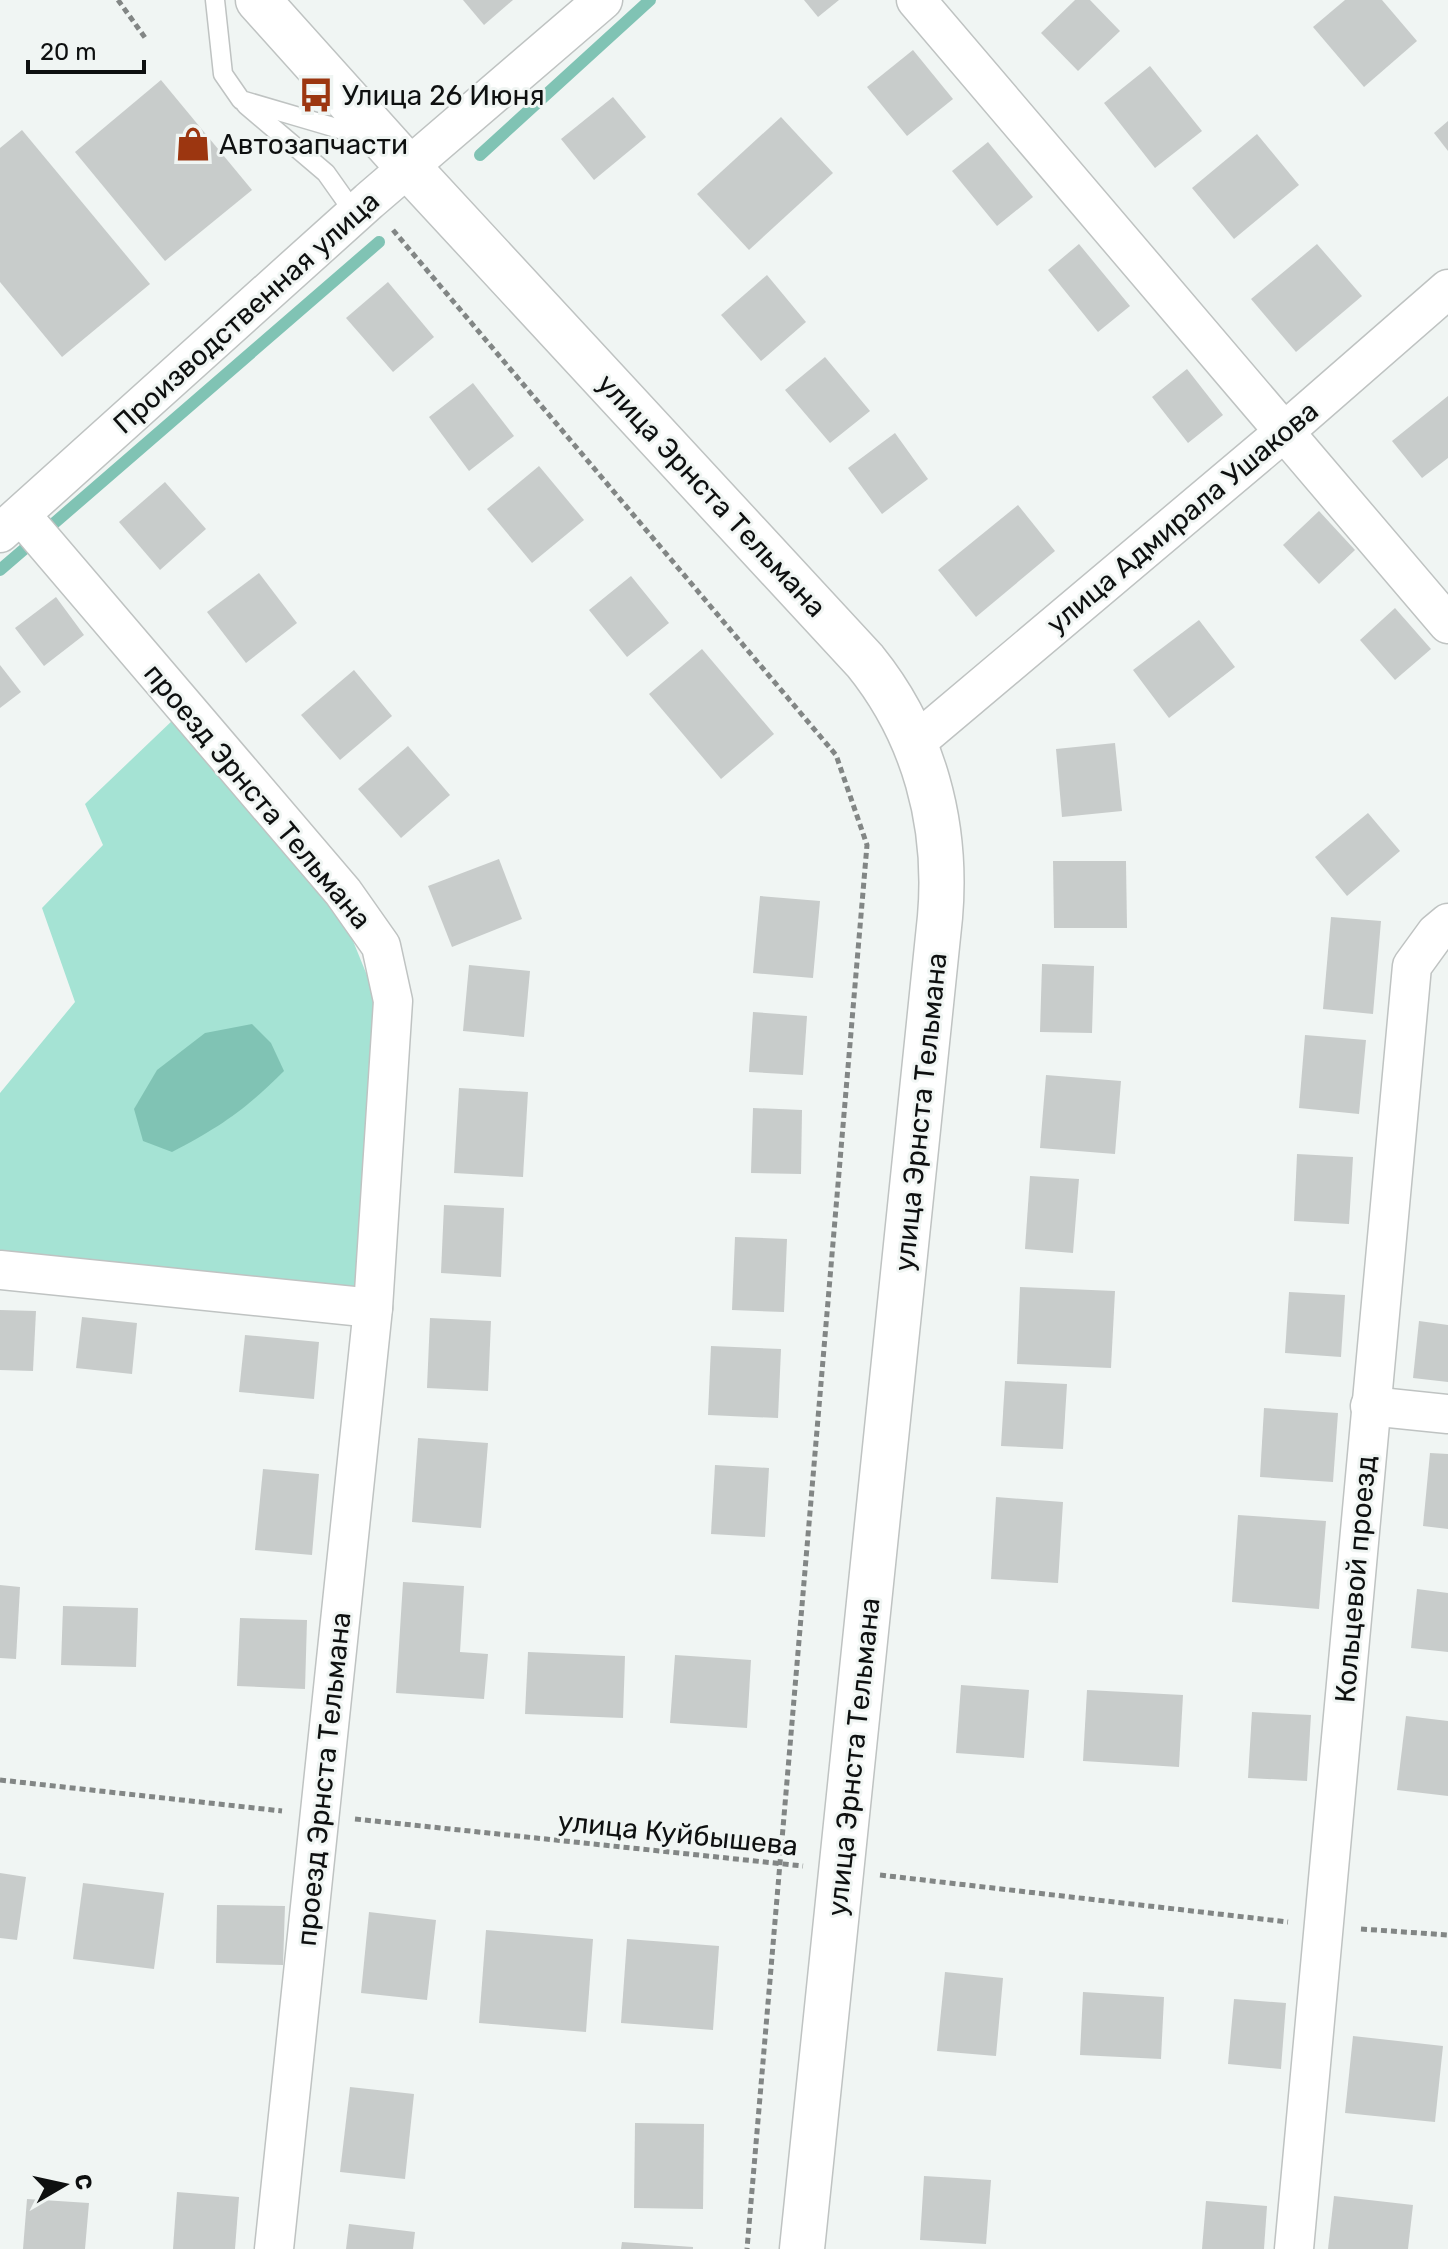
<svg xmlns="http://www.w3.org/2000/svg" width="1448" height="2249" font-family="Rubik,sans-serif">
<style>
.green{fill:#a5e3d4}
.water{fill:#80c3b4}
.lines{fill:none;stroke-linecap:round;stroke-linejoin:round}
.stream{stroke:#80c3b4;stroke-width:12}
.building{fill:#c8cccb}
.lane-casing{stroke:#bfc3c2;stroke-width:21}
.street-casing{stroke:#bfc3c2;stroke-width:41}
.secondary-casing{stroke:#bfc3c2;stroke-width:47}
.path{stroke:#828685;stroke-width:5;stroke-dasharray:6 4;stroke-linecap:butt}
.lane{stroke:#fff;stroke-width:18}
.street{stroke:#fff;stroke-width:38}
.secondary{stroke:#fff;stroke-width:44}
.labels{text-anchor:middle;stroke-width:6;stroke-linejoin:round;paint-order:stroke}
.poi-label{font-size:28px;fill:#0e1010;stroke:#f0f5f3;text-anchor:start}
.street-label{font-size:28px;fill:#0e1010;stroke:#f0f5f3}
</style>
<rect width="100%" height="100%" fill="#f0f5f3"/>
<polygon class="green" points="175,718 338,904 375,995 362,1292 0,1263 0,1093 75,1002 42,908 103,845 85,804"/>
<path class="water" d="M252 1024 271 1043 284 1071C245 1110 220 1127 172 1152L143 1141 134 1109 157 1070 205 1033Z"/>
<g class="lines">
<g class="stream">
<polyline points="480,155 650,0"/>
<polyline points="52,525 379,242"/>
<polyline points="0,570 29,545"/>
</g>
</g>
<g class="building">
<polygon points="463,0 513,0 484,25"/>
<polygon points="804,0 839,0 818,17"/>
<polygon points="1075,0 1090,0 1120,31 1078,71 1041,33"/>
<polygon points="1345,0 1382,0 1417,41 1364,87 1313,27"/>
<polygon points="913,50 953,99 907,136 867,87"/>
<polygon points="1150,66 1202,131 1155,168 1104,103"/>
<polygon points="161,80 252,190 165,261 75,152"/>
<polygon points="613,97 646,137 594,180 561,139"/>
<polygon points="781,117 833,173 749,250 697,194"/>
<polygon points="1448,121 1448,151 1434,133"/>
<polygon points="22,130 150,284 62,357 0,282 0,148"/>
<polygon points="1257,134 1299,185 1234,239 1192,188"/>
<polygon points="988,142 1033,197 997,226 952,171"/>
<polygon points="1079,244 1130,306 1098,332 1048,270"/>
<polygon points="1317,244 1362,296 1296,352 1251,299"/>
<polygon points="767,275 806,322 761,361 721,315"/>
<polygon points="388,282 434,337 393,372 346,318"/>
<polygon points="825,357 870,411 830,443 785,390"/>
<polygon points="1187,369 1223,415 1188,443 1152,397"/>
<polygon points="473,383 514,436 469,471 429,417"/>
<polygon points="1448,396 1448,458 1422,478 1392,441"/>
<polygon points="895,433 928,479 882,514 848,468"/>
<polygon points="539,466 584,520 532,563 487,509"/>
<polygon points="165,482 206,529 160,570 119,522"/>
<polygon points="1018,505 1055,551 976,617 938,570"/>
<polygon points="1319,511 1355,550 1319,584 1283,545"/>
<polygon points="259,573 297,623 246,663 207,612"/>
<polygon points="631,576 669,623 627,657 589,610"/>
<polygon points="56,597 84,635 44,666 15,628"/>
<polygon points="1395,608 1431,649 1395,680 1360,640"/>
<polygon points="1199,620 1235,667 1169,718 1133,670"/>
<polygon points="702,649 774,734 721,779 649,694"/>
<polygon points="0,665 21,692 0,708"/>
<polygon points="354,670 392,716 340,760 301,715"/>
<polygon points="1115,743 1122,811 1062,817 1056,749"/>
<polygon points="408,746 450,795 401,838 358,789"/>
<polygon points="1368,813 1400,851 1347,896 1315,857"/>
<polygon points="499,859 522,919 452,947 428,886"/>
<polygon points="1053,861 1126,861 1127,928 1054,928"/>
<polygon points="760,896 820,901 813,978 753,973"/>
<polygon points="1331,917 1381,921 1373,1014 1323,1009"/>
<polygon points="1042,964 1094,966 1092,1033 1040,1032"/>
<polygon points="469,965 530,971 524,1037 463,1031"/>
<polygon points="753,1012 807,1016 803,1075 749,1072"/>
<polygon points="1305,1035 1366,1040 1359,1114 1299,1108"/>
<polygon points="1046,1075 1121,1081 1115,1154 1040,1148"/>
<polygon points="459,1088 528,1092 523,1177 454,1173"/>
<polygon points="753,1108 802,1110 801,1174 751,1173"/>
<polygon points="1297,1154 1353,1157 1349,1224 1294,1221"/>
<polygon points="1030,1176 1079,1179 1073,1253 1025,1249"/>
<polygon points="444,1205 504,1208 501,1277 441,1273"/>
<polygon points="735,1237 787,1239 784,1312 732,1310"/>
<polygon points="1020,1287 1115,1291 1111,1368 1017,1364"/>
<polygon points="1289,1292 1345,1295 1341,1357 1285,1353"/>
<polygon points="0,1310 36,1311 33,1371 0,1370"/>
<polygon points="82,1317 137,1323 132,1374 76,1368"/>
<polygon points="430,1318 491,1321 488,1391 427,1388"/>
<polygon points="1419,1321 1448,1325 1448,1382 1413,1378"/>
<polygon points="245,1335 319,1342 314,1399 239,1392"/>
<polygon points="711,1346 781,1349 778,1418 708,1415"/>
<polygon points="1005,1381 1067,1384 1063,1449 1001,1446"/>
<polygon points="1264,1408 1338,1413 1333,1482 1260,1477"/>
<polygon points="418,1438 488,1443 481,1528 412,1522"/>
<polygon points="1430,1453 1448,1454 1448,1529 1423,1526"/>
<polygon points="715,1465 769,1468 765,1537 711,1534"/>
<polygon points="263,1469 319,1474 312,1555 255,1550"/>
<polygon points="996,1497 1063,1502 1058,1583 991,1579"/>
<polygon points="1238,1515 1326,1521 1319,1609 1232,1602"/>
<polygon points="403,1582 464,1586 460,1652 488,1654 484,1699 396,1693"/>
<polygon points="0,1585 20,1587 16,1659 0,1658"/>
<polygon points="1417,1589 1448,1593 1448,1652 1411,1648"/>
<polygon points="63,1606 138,1608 136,1667 61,1665"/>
<polygon points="240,1618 307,1620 305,1689 237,1686"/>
<polygon points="528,1652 625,1656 623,1718 525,1714"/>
<polygon points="675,1655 751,1660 747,1728 670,1723"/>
<polygon points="961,1685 1029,1690 1024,1758 956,1753"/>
<polygon points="1087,1690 1183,1695 1179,1767 1083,1761"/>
<polygon points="1252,1712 1311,1715 1307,1781 1248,1778"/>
<polygon points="1406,1716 1448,1721 1448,1796 1397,1790"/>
<polygon points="0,1873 26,1877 17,1940 0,1938"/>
<polygon points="83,1883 164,1893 154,1969 73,1959"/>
<polygon points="217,1905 285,1906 283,1965 216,1963"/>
<polygon points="369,1912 436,1920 427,2000 361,1993"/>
<polygon points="486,1930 593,1939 586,2032 479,2023"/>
<polygon points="627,1939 719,1946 713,2030 621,2023"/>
<polygon points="945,1972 1003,1978 996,2056 937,2051"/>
<polygon points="1083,1992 1164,1997 1161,2059 1080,2055"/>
<polygon points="1234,1999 1286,2003 1281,2069 1228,2064"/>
<polygon points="1353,2036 1443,2046 1435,2122 1345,2113"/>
<polygon points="350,2087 414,2094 405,2179 340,2172"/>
<polygon points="635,2123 704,2124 703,2209 634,2208"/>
<polygon points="924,2176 991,2180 986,2244 920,2240"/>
<polygon points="177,2192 239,2197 235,2249 173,2249"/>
<polygon points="1334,2196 1413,2205 1408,2249 1328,2249"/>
<polygon points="27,2199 89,2203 85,2249 23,2249"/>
<polygon points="1206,2201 1267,2206 1264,2249 1202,2249"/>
<polygon points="349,2224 415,2232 413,2249 346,2249"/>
<polygon points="622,2242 693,2247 693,2249 621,2249"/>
</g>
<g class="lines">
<g class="lane-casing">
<g id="lane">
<polyline points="215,0 223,74 241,100 367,137"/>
<polyline points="246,105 326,173 355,214"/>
</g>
</g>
<g class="street-casing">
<g id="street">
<polyline points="916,0 1448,624"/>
<polyline points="21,515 343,892 381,946 393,1001 373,1308 274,2249"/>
<polyline points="0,533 369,201 603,0"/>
<polyline points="915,743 1284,432 1448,289"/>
<polyline points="0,1270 373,1308"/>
<polyline points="1370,1406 1448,1414"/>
<polyline points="1294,2249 1412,966 1436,933 1448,923"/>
</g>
</g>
<g class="secondary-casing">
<path id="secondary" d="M258 0 408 167 865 661C924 734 948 824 940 917L802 2249"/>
</g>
<g class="path">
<polyline points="118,0 146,39"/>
<polyline points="393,230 836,755 867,845 747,2249"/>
<polyline points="0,1780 282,1811"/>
<polyline points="355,1819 803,1866"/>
<polyline points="880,1875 1288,1922"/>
<polyline points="1361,1929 1448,1935"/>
</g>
<use href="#lane" class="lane"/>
<use href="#street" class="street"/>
<use href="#secondary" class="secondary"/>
</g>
<defs>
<g id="bus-bare" transform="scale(2.76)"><path d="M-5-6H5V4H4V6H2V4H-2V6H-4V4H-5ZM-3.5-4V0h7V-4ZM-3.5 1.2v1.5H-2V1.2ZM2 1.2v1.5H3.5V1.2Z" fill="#9c3610" stroke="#f0f5f3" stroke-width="2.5" paint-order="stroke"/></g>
<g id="shop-bare" transform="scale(2.76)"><path d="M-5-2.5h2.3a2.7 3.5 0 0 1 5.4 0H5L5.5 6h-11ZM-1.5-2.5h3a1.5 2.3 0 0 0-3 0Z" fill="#9c3610" stroke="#f0f5f3" stroke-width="2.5" paint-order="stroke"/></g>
</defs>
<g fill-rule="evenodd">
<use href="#bus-bare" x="316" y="95"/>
<use href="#shop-bare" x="193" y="144"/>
</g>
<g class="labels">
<g class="poi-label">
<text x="342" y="105">Улица 26 Июня</text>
<text x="219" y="154">Автозапчасти</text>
</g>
<g class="street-label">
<text transform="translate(246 312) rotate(-42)" y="10">Производственная улица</text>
<text transform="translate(712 495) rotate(47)" y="10">улица Эрнста Тельмана</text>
<text transform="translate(1182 517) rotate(-40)" y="10">улица Адмирала Ушакова</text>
<text transform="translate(258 796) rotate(50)" y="10">проезд Эрнста Тельмана</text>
<text transform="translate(920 1112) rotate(-84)" y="10">улица Эрнста Тельмана</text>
<text transform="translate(1355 1579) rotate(-85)" y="10">Кольцевой проезд</text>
<text transform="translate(853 1757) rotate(-84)" y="10">улица Эрнста Тельмана</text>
<text transform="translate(323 1779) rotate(-84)" y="10">проезд Эрнста Тельмана</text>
<text transform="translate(678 1833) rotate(6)" y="10">улица Куйбышева</text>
</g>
</g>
<g transform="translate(64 2185) rotate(81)" stroke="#f0f5f3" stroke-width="6" paint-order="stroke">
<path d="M0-6L14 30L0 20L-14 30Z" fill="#0e1010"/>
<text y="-12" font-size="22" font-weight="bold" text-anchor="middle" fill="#0e1010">С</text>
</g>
<path d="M28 60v12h116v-12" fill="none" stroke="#0e1010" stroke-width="4"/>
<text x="40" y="60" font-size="24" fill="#0e1010" stroke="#f0f5f3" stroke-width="6" paint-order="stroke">20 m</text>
</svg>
